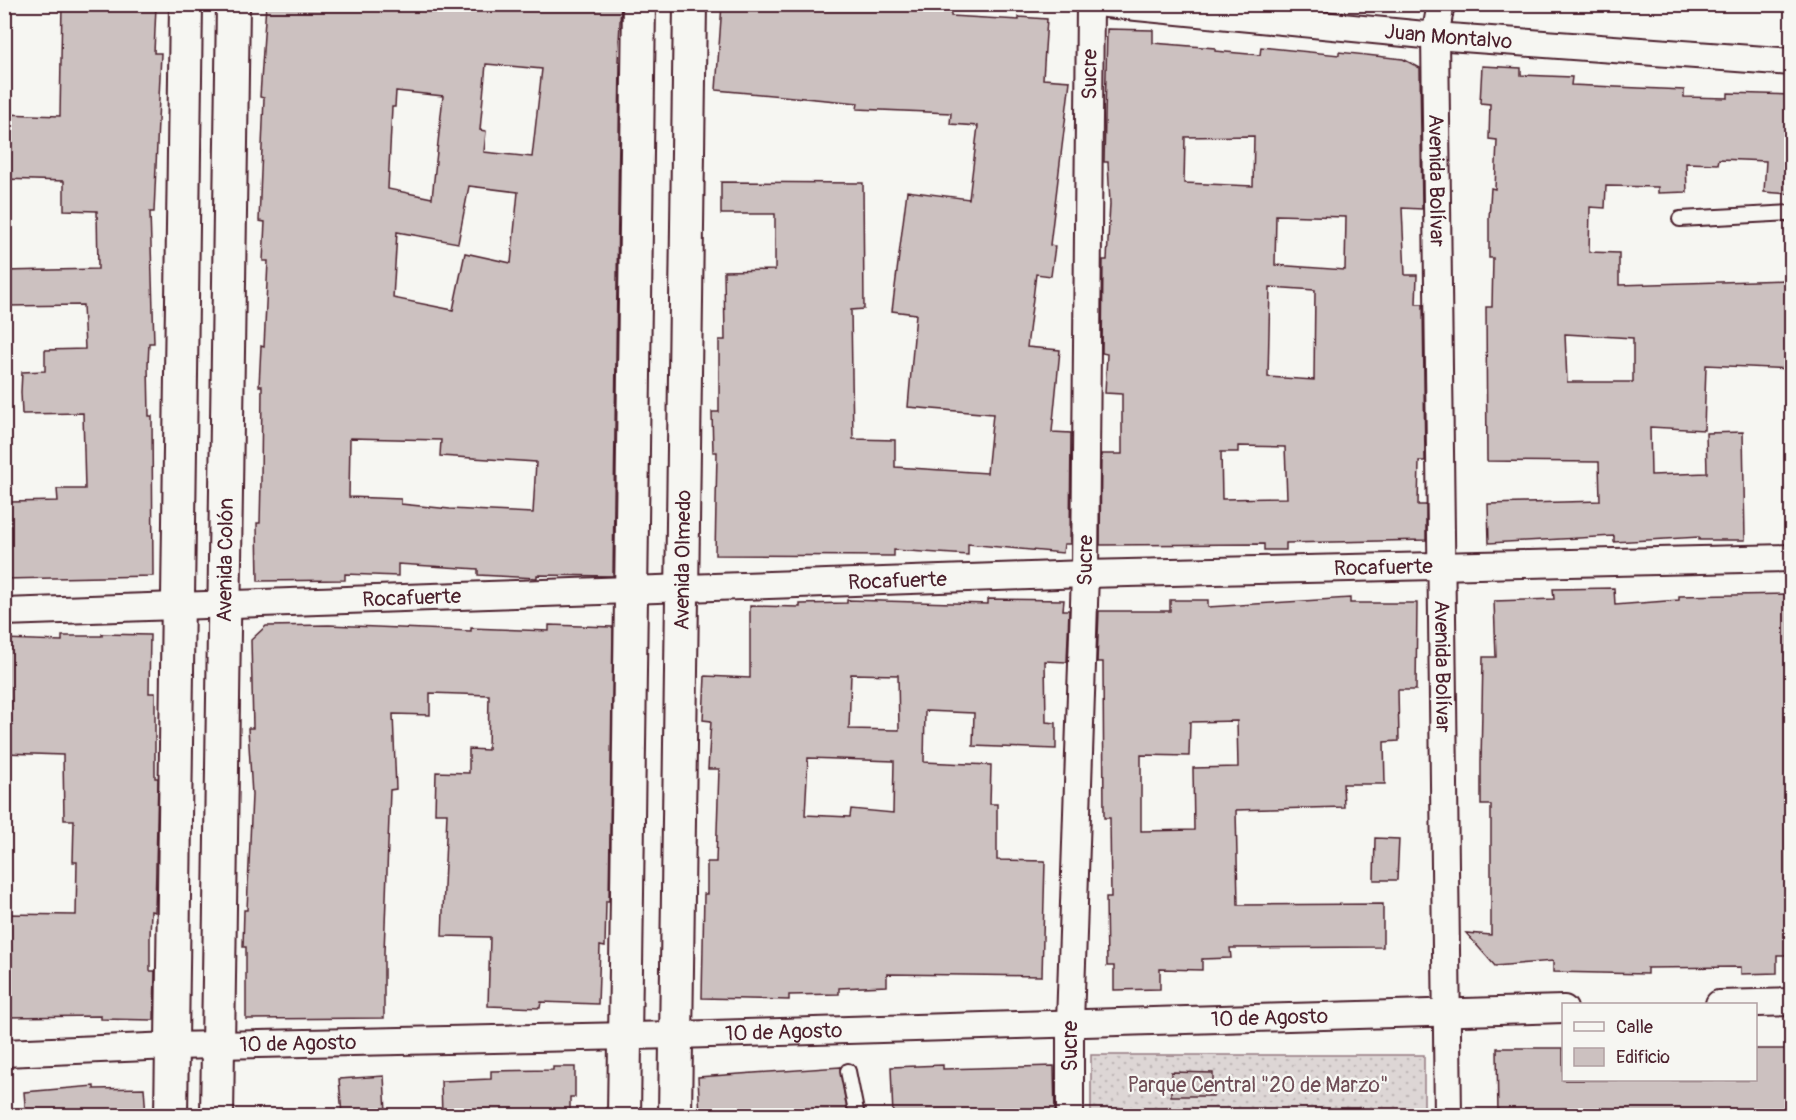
<svg xmlns="http://www.w3.org/2000/svg" width="1796" height="1120" font-family="Pangolin,sans-serif">
<style>
.grass{fill:url(#grass-dots);stroke:#947a80;stroke-width:1.5}
.building{fill:#ccc1c0;stroke:#4a1f2b;stroke-width:1.5;fill-rule:evenodd}
.lines{fill:none;stroke-linecap:round;stroke-linejoin:round}
.service-casing{stroke:#4a1f2b;stroke-width:18}
.minor-casing{stroke:#4a1f2b;stroke-width:30}
.tertiary-casing{stroke:#4a1f2b;stroke-width:36}
.service{stroke:#f6f6f2;stroke-width:14}
.minor{stroke:#f6f6f2;stroke-width:26}
.tertiary{stroke:#f6f6f2;stroke-width:32}
.labels{text-anchor:middle;stroke-width:4.5;stroke-linejoin:round;paint-order:stroke}
.street-label{font-size:21px;fill:#4a1f2b;stroke:#f6f6f2}
.park-label{font-size:21px;fill:#6f4d56;stroke:#f6f6f2}
</style>
<defs>
<pattern id="grass-dots" width="8" height="8" patternUnits="userSpaceOnUse" patternTransform="scale(1.5)"><rect width="8" height="8" fill="#ddd6d5"/><path d="M2 2h.1M6 6h.1" fill="none" stroke="#bfb7b7" stroke-width="1.8" stroke-linecap="round"/></pattern>
</defs>
<rect width="100%" height="100%" fill="#f6f6f2"/>
<filter id="ink" filterUnits="userSpaceOnUse"><feTurbulence type="fractalNoise" baseFrequency=".0167" numOctaves="2"/><feDisplacementMap in="SourceGraphic" scale="12" xChannelSelector="R" yChannelSelector="G"/><feConvolveMatrix kernelMatrix="1 2 1 2 8 2 1 2 1" color-interpolation-filters="sRGB"/></filter>
<g filter="url(#ink)">
<rect class="grass" x="1091" y="1055" width="333" height="60"/>
<g class="building">
<polygon points="62,4 156,6 154,53 161,53 154,212 150,212 154,343 149,343 148,365 149,416 152,416 153,576 4,579 4,528 10,527 9,502 58,501 57,489 85,489 83,413 22,414 21,392 22,372 45,371 45,350 85,349 83,305 4,306 4,271 98,269 97,211 64,210 64,181 4,179 4,114 60,116"/>
<path d="M266 4H621L618 61 620 62 613 576 537 575V578L478 575V569L398 564V576L345 574V580L258 581 257 523H260L261 480 262 386H259L261 346 264 347 268 261H263L265 222 259 221 264 98 260 97ZM486 64 542 69 532 157 484 152 486 131 480 130ZM396 91 443 96 432 198 388 189 392 107H395ZM469 186 518 192 511 263 465 253 453 310 393 298 397 232 458 243ZM350 438 441 440 440 456 536 462 533 513 450 509 401 504V499L349 497Z"/>
<polygon points="722,4 905,9 951,12 951,16 1019,20 1019,17 1047,19 1043,79 1070,81 1050,245 1055,246 1051,276 1036,274 1027,347 1060,350 1052,432 1071,433 1070,544 1064,544 1063,553 968,544 968,555 894,550 894,556 715,555 717,452 713,452 712,412 719,412 719,340 725,340 724,271 775,270 775,214 721,214 721,182 863,183 864,309 851,310 853,439 895,440 895,467 987,473 993,414 908,407 916,314 892,311 907,191 969,199 978,126 950,124 951,113 857,109 858,103 716,90"/>
<path d="M1107 29 1153 30V43L1215 48V51L1260 55 1261 47 1339 55V52L1403 59 1420 68 1422 209 1402 208 1405 275H1417L1416 304H1423L1425 461H1419L1418 505H1426V540L1286 543V550H1264V544L1100 545 1101 454H1122V394L1105 393 1107 354 1102 353 1103 260H1107L1110 204 1108 162H1104ZM1254 136 1253 186 1184 183 1185 137ZM1276 215 1346 217 1345 270 1275 265ZM1270 287 1315 290 1314 380 1268 377ZM1238 446 1285 447 1287 498 1222 499 1221 452H1238Z"/>
<path d="M1482 66 1521 68V75L1572 77 1571 85 1684 90V97L1728 98V93L1791 95V194L1764 192 1766 161 1719 159 1718 164 1686 163 1687 192 1658 193V187L1606 186 1605 208 1590 207 1589 252 1619 253V285L1791 280V369L1706 365 1704 430 1650 427 1651 475 1707 473 1706 433 1743 432 1745 540H1699V537L1614 542V536L1489 543 1488 504 1600 501 1599 462 1487 461 1486 307H1492L1493 258H1489V218L1491 188 1495 189 1497 140 1489 139 1490 104 1480 103ZM1565 334 1633 338V382H1567Z"/>
<polygon points="1614,588 1615,605 1679,600 1679,596 1791,594 1791,955 1777,955 1777,973 1741,974 1741,967 1647,968 1647,974 1553,972 1553,961 1495,966 1466,933 1491,935 1491,805 1481,805 1481,762 1483,657 1496,657 1494,601 1554,599 1553,589"/>
<path d="M1350 598V603H1417L1416 690H1398L1399 741 1384 742 1385 784H1343L1344 807 1236 810 1238 905 1383 904V947L1230 948 1231 958 1202 959V970L1160 969V989L1114 990V966H1107L1106 897H1111L1110 818H1104L1103 662H1097L1099 611H1170V600H1208V607ZM1237 721 1238 767 1193 768 1194 830 1141 831V755L1189 756 1190 722Z"/>
<path d="M988 599 1064 600 1063 610H1069L1067 662 1045 661 1046 722 1056 723V749L973 746 974 713 925 711 924 762 991 765 990 804H997V860L1045 861 1042 976 887 974V986L839 988V994L789 995V1000L702 998 704 894H707V862H716L719 769H708L711 721 703 720 705 676 750 678V606L800 607V604L847 603V600L988 604ZM851 674 898 675 899 730 849 729ZM808 758 894 761 893 813 851 809 850 817 805 815Z"/>
<polygon points="329,625 471,631 471,628 549,631 549,625 613,627 609,901 606,901 605,947 600,946 598,1004 541,1002 540,1008 488,1006 490,937 442,936 447,813 435,813 436,772 469,773 469,749 488,750 489,695 430,693 430,715 393,714 396,789 390,790 384,952 384,1018 246,1019 246,947 243,947 244,910 247,910 252,795 248,728 253,728 251,640 266,626"/>
<polygon points="102,634 150,635 149,693 155,693 155,778 158,778 155,912 151,911 150,937 150,971 155,971 154,1020 101,1019 101,1016 4,1017 4,914 76,915 77,862 73,862 74,820 64,820 63,755 4,753 4,639 62,641 62,636 102,636"/>
<polygon points="1375,838 1399,839 1397,880 1374,880"/>
<polygon points="1497,1048 1563,1048 1563,1080 1755,1080 1755,1049 1791,1049 1791,1116 1498,1116"/>
<polygon points="943,1065 943,1069 1054,1066 1055,1116 893,1116 891,1067"/>
<polygon points="553,1067 575,1067 575,1097 570,1097 570,1115 442,1116 441,1081 491,1079 491,1071 553,1070"/>
<polygon points="840,1067 848,1116 700,1116 698,1077"/>
<polygon points="1171,1072 1213,1073 1213,1096 1171,1096"/>
<polygon points="384,1076 386,1112 342,1115 339,1079"/>
<polygon points="94,1086 94,1089 144,1088 146,1116 26,1116 24,1092"/>
</g>
<g class="lines">
<g class="service-casing">
<g id="service">
<polyline points="1680,219 1792,213"/>
<polyline points="848,1071 857,1116"/>
</g>
</g>
<g class="minor-casing">
<g id="minor">
<path id="s1" d="M1106 4 1435 36 1792 62"/>
<path id="s2" d="M1441 4 1435 36 1448 1116"/>
<path id="s3" d="M4 612 1085 574 1792 558"/>
<polyline points="1719,1004 1792,1002"/>
<path id="s4" d="M4 1053 172 1046 676 1035 1564 1009"/>
<path id="s5" d="M1070 1116V1023L1085 574 1090 4"/>
</g>
</g>
<g class="tertiary-casing">
<g id="tertiary">
<polyline points="171,1116 186,4"/>
<path id="s6" d="M217 1116 233 4"/>
<polyline points="624,1116 639,4"/>
<path id="s7" d="M675 1116 690 4"/>
</g>
</g>
<use href="#service" class="service"/>
<use href="#minor" class="minor"/>
<use href="#tertiary" class="tertiary"/>
</g>
</g>
<g class="labels">
<g class="street-label">
<text dy="7" stroke="none"><textPath href="#s1" startOffset="344">Juan Montalvo</textPath></text>
<text dy="7" stroke="none"><textPath href="#s5" startOffset="1042">Sucre</textPath></text>
<text dy="7" stroke="none"><textPath href="#s2" startOffset="177">Avenida Bolívar</textPath></text>
<text dy="7" stroke="none"><textPath href="#s6" startOffset="556">Avenida Colón</textPath></text>
<text dy="7" stroke="none"><textPath href="#s7" startOffset="556">Avenida Olmedo</textPath></text>
<text dy="7" stroke="none"><textPath href="#s5" startOffset="556">Sucre</textPath></text>
<text dy="7" stroke="none"><textPath href="#s3" startOffset="1380">Rocafuerte</textPath></text>
<text dy="7" stroke="none"><textPath href="#s3" startOffset="894">Rocafuerte</textPath></text>
<text dy="7" stroke="none"><textPath href="#s3" startOffset="408">Rocafuerte</textPath></text>
<text dy="7" stroke="none"><textPath href="#s2" startOffset="663">Avenida Bolívar</textPath></text>
<text dy="7" stroke="none"><textPath href="#s4" startOffset="1266">10 de Agosto</textPath></text>
<text dy="7" stroke="none"><textPath href="#s4" startOffset="780">10 de Agosto</textPath></text>
<text dy="7" stroke="none"><textPath href="#s4" startOffset="294">10 de Agosto</textPath></text>
<text dy="7" stroke="none"><textPath href="#s5" startOffset="70">Sucre</textPath></text>
</g>
<g class="park-label">
<text x="1258" y="1092">Parque Central "20 de Marzo"</text>
</g>
</g>
<rect width="1796" height="1120" fill="none" stroke="#f6f6f2" stroke-width="24"/>
<rect x="12" y="12" width="1772" height="1096" fill="none" stroke="#4a1f2b" stroke-width="2" filter="url(#ink)"/>
<rect x="1562" y="1003" width="195" height="78" fill="#f6f6f2" stroke="#b1a0a2" stroke-width="1.5"/>
<rect x="1574" y="1022" width="30" height="9" fill="#f6f6f2" stroke="#b1a0a2" stroke-width="1.5"/>
<text x="1616" y="1033" font-size="18" fill="#4a1f2b">Calle</text>
<rect x="1574" y="1048" width="30" height="18" fill="#ccc1c0" stroke="#b1a0a2" stroke-width="1.5"/>
<text x="1616" y="1063" font-size="18" fill="#4a1f2b">Edificio</text>
</svg>
